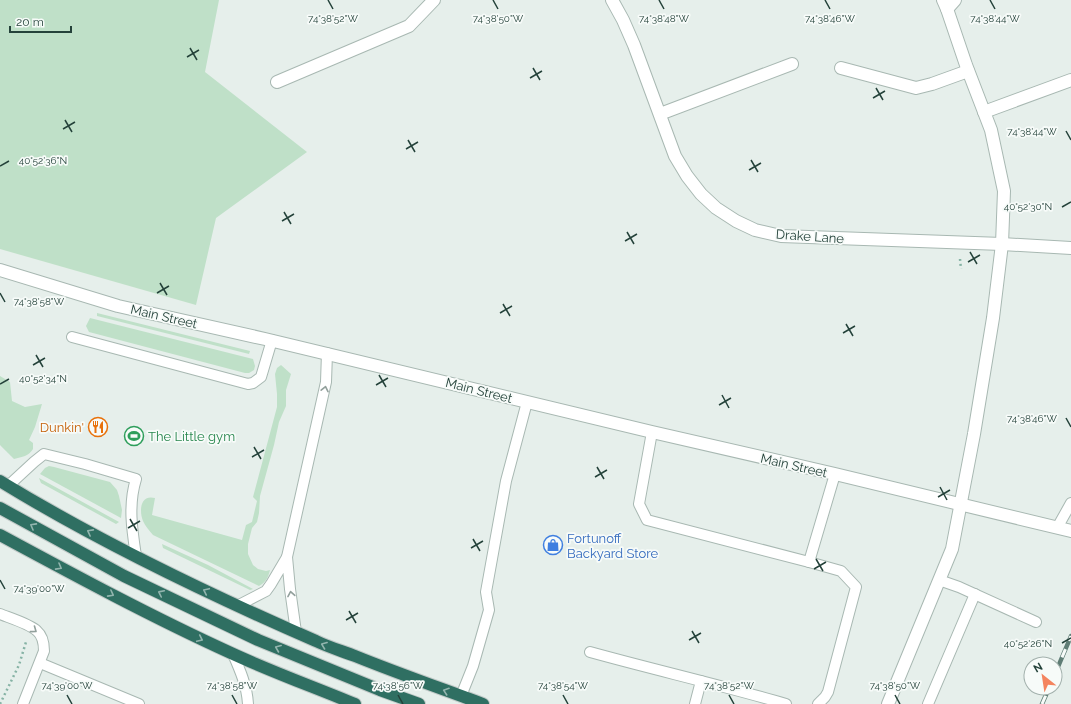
<svg xmlns="http://www.w3.org/2000/svg" width="1071" height="704" font-family="Raleway,sans-serif">
<style>
.green{fill:#bfe0c8}
.lines{fill:none;stroke-linecap:round;stroke-linejoin:round}
.lane-casing{stroke:#a8b8b2;stroke-width:12}
.street-casing{stroke:#a8b8b2;stroke-width:14}
.highway-casing{stroke:#c2cac8;stroke-width:14}
.path{stroke:#86b3a5;stroke-width:2.5;stroke-dasharray:2 3;stroke-linecap:butt}
.lane{stroke:#fff;stroke-width:10}
.street{stroke:#fff;stroke-width:12}
.highway{stroke:#2f6f62;stroke-width:12}
.rail-casing{stroke:#5f7d75;stroke-width:4.5}
.rail{stroke:#f7fbf9;stroke-width:3;stroke-dasharray:9;stroke-linecap:butt}
.oneway{stroke:#92a09c}
.oneway2{stroke:#93b5ae}
.ticks{fill:none;stroke:#24423a;stroke-width:1.5}
.labels{text-anchor:middle;stroke-width:3.5;stroke-linejoin:round;paint-order:stroke}
.street-label{font-size:13px;fill:#24423a;stroke:#f7fbf9}
.food-label{font-size:13px;fill:#c56008;stroke:#f7fbf9;text-anchor:end}
.leisure-label{font-size:13px;fill:#27864d;stroke:#f7fbf9;text-anchor:start}
.shop-label{font-size:13px;fill:#366cbe;stroke:#f7fbf9;text-anchor:start}
.ticks-label{font-size:10px;text-anchor:middle;fill:#24423a;stroke:#f7fbf9;stroke-width:3.5;stroke-linejoin:round;paint-order:stroke}
</style>
<rect width="100%" height="100%" fill="#e6efeb"/>
<g class="green">
<polygon points="0,0 219,0 205,72 307,152 216,218 196,305 0,249"/>
<polygon points="97,313 250,351 249,354 97,316"/>
<polygon points="90,318 253,359 255,366 254,370 249,373 245,373 89,332 86,326"/>
<path d="M281 365 291 374 286 390V406L279 422 274 445 260 496 259 513 257 522 252 528 248 544V554L253 565 258 569 266 571 270 570C268 578 266 582 259 586L153 535C149 530 145 526 143 521 139 511 140 494 155 498L152 515 242 540 246 525 252 522 257 501 253 497 277 407V394L275 374 277 368Z"/>
<path d="M0 376 10 382 12 401 25 407 42 404 35 427 29 440 33 443V449C29 456 22 457 14 459L0 445Z"/>
<polygon points="49,466 54,467 110,482 117,490 119,496 122,510 121,518 40,474 45,468"/>
<polygon points="39,478 119,522 116,524 41,483"/>
<polygon points="162,544 208,565 253,589 250,590 163,548"/>
</g>
<g class="lines">
<g class="lane-casing">
<g id="lane">
<polyline points="72,337 248,384 253,383 261,377 272,340"/>
<polyline points="652,432 639,504 647,520 809,562 841,571 856,587 828,692 825,697 818,704"/>
<path d="M8 486 34 462 44 454 85 464 136 479C128 505 132 530 136 556"/>
<polyline points="1057,528 1071,503"/>
<polyline points="287,557 326,382 327,353"/>
<polyline points="809,562 835,474"/>
<polyline points="939,580 959,587 1036,622"/>
<polyline points="237,606 266,591 271,584 287,557 290,589 296,632"/>
<path d="M0 614C10 618 30 624 37 631 43 636 44 644 44 651L23 704"/>
<path d="M590 652C655 670 721 685 786 704"/>
<path d="M233 654C240 670 247 686 248 704"/>
<polyline points="40,663 139,704"/>
<polyline points="461,696 473,666 489,610 486,592 506,481 527,402"/>
<polyline points="695,704 701,681"/>
<polyline points="928,704 975,594"/>
</g>
</g>
<g class="street-casing">
<g id="street">
<polyline points="612,0 623,20 634,45 675,156 687,176 701,194 716,208 736,221 755,230 781,236 1002,244 1071,248"/>
<polyline points="943,0 947,9 955,0"/>
<polyline points="841,68 916,88 932,84 968,71"/>
<polyline points="277,82 409,26 434,0"/>
<polyline points="984,112 1071,80"/>
<polyline points="660,114 792,64"/>
<polyline points="0,270 118,306 265,339 652,432 835,474 1071,531"/>
<polyline points="888,704 952,549 974,434 993,318 1002,244 1004,191 991,130 966,65 947,9"/>
</g>
</g>
<g class="highway-casing">
<g id="highway">
<path d="M0 481C101 543 208 594 316 641 328 647 342 651 355 656 397 673 440 688 483 704"/>
<polyline points="0,508 124,576 258,640 380,690 419,704"/>
<path d="M0 535C76 576 152 617 231 653 272 672 314 687 355 704"/>
</g>
</g>
<g class="path">
<polyline points="960,259 961,269"/>
<polyline points="0,704 19,665 26,642"/>
</g>
<use href="#lane" class="lane"/>
<use href="#street" class="street"/>
<use href="#highway" class="highway"/>
<g class="rail-casing">
<g id="rail">
<polyline points="1055,674 1071,636"/>
<polyline points="1042,704 1049,688"/>
</g>
</g>
<use href="#rail" class="rail"/>
</g>
<defs><path id="oneway-chevron" d="M-2-3.5L2.5 0L-2 3.5" fill="none" stroke-width="1.6" stroke-linecap="round" stroke-linejoin="round"/></defs>
<g class="oneway">
<use href="#oneway-chevron" transform="translate(325 389) rotate(-78)"/>
<use href="#oneway-chevron" transform="translate(291 594) rotate(-100)"/>
<use href="#oneway-chevron" transform="translate(34 630) rotate(36)"/>
</g>
<g class="oneway2">
<use href="#oneway-chevron" transform="translate(33 526) rotate(-151)"/>
<use href="#oneway-chevron" transform="translate(90 532) rotate(-152)"/>
<use href="#oneway-chevron" transform="translate(59 567) rotate(29)"/>
<use href="#oneway-chevron" transform="translate(206 591) rotate(-155)"/>
<use href="#oneway-chevron" transform="translate(161 593) rotate(-154)"/>
<use href="#oneway-chevron" transform="translate(111 594) rotate(28)"/>
<use href="#oneway-chevron" transform="translate(200 639) rotate(25)"/>
<use href="#oneway-chevron" transform="translate(324 645) rotate(-159)"/>
<use href="#oneway-chevron" transform="translate(278 648) rotate(-158)"/>
<use href="#oneway-chevron" transform="translate(446 691) rotate(-161)"/>
</g>
<path class="ticks" d="M328 0 333 9M493 0 498 9M659 0 664 9M825 0 830 9M990 0 995 9M190 48 197 60M187 57 199 50M533 68 540 80M530 78 542 71M876 88 883 100M873 98 885 91M65 120 72 132M63 129 75 122M1066 131 1071 140M408 140 415 152M406 149 418 142M751 160 758 172M0 166 9 161M749 170 761 163M1062 207 1071 202M284 212 291 224M282 221 294 214M627 232 634 244M625 241 637 234M970 252 977 264M968 262 980 255M160 283 167 295M0 293 5 302M157 293 169 286M503 304 510 316M500 313 512 306M846 324 853 336M843 333 855 326M36 355 43 367M33 365 45 358M379 375 386 387M0 384 9 379M376 385 388 378M722 395 729 408M719 405 731 398M1066 418 1071 427M254 447 261 459M252 457 264 450M597 467 604 479M595 477 607 470M940 487 947 500M938 497 950 490M130 519 137 531M128 528 140 521M473 539 480 551M471 548 483 541M816 559 823 571M814 569 826 562M0 580 5 589M349 611 356 623M346 620 358 613M692 631 699 643M689 640 701 633M1062 643 1071 638M67 695 72 704M232 695 237 704M398 695 403 704M563 695 568 704M729 695 734 704M895 695 900 704"/>
<defs>
<g id="restaurant-ring" transform="scale(1)"><circle r="9.5" fill="#f7fbf9" stroke="#e8710a" stroke-width="1.5"/><path d="M-5-6h1v4h1v-4h1v4h1v-4h1v5L-1.5 .5V6h-2V.5L-5-1ZM5-6V6H3V1.5H1.5Q1.5-4 5-6Z" fill="#e8710a"/></g>
<g id="stadium-ring" transform="scale(1)"><circle r="9.5" fill="#f7fbf9" stroke="#2e9e5b" stroke-width="1.5"/><path d="M0-5a6.5 5 0 1 0 0 10a6.5 5 0 1 0 0-10ZM-3.5-1.8h7v3.6h-7Z" fill="#2e9e5b"/></g>
<g id="shop-ring" transform="scale(1)"><circle r="9.5" fill="#f7fbf9" stroke="#3f7fe0" stroke-width="1.5"/><path d="M-5-2.5h2.3a2.7 3.5 0 0 1 5.4 0H5L5.5 6h-11ZM-1.5-2.5h3a1.5 2.3 0 0 0-3 0Z" fill="#3f7fe0"/></g>
</defs>
<g fill-rule="evenodd">
<use href="#restaurant-ring" x="98" y="427"/>
<use href="#stadium-ring" x="134" y="436"/>
<use href="#shop-ring" x="553" y="545"/>
</g>
<g class="labels">
<g class="street-label">
<text transform="translate(810 236) rotate(4)" y="5">Drake Lane</text>
<text transform="translate(164 316) rotate(13)" y="5">Main Street</text>
<text transform="translate(479 390) rotate(14)" y="5">Main Street</text>
<text transform="translate(794 465) rotate(13)" y="5">Main Street</text>
</g>
<g class="food-label">
<text x="84" y="432">Dunkin'</text>
</g>
<g class="leisure-label">
<text x="148" y="441">The Little gym</text>
</g>
<g class="shop-label">
<text x="567" y="543">Fortunoff<tspan x="567" dy="15">Backyard Store</tspan></text>
</g>
</g>
<g class="ticks-label">
<text x="333" y="22">74°38'52"W</text>
<text x="498" y="22">74°38'50"W</text>
<text x="664" y="22">74°38'48"W</text>
<text x="830" y="22">74°38'46"W</text>
<text x="995" y="22">74°38'44"W</text>
<text x="1032" y="135">74°38'44"W</text>
<text x="43" y="164">40°52'36"N</text>
<text x="1028" y="210">40°52'30"N</text>
<text x="39" y="305">74°38'58"W</text>
<text x="43" y="382">40°52'34"N</text>
<text x="1032" y="422">74°38'46"W</text>
<text x="39" y="592">74°39'00"W</text>
<text x="1028" y="647">40°52'26"N</text>
<text x="67" y="689">74°39'00"W</text>
<text x="232" y="689">74°38'58"W</text>
<text x="398" y="689">74°38'56"W</text>
<text x="563" y="689">74°38'54"W</text>
<text x="729" y="689">74°38'52"W</text>
<text x="895" y="689">74°38'50"W</text>
</g>
<g transform="translate(1043 676) rotate(330)"><circle r="19" fill="#f7fbf9" stroke="#a3b1ad"/>
<path d="M0-3L7 15L0 10L-7 15Z" fill="#f4845f"/>
<text y="-6" font-size="11" font-weight="bold" text-anchor="middle" fill="#24423a">N</text>
</g>
<path d="M10 26v6h61v-6" fill="none" stroke="#24423a" stroke-width="2"/>
<text x="16" y="26" font-size="12" fill="#24423a" stroke="#f7fbf9" stroke-width="3" paint-order="stroke">20 m</text>
</svg>
